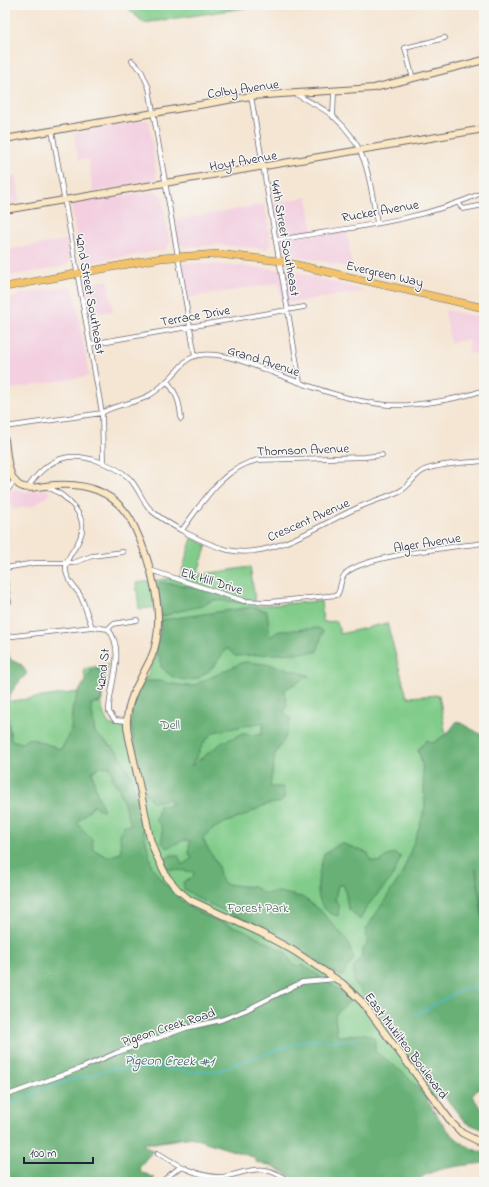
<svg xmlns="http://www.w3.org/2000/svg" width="489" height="1187" font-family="'Indie Flower',sans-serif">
  <rect width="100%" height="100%" fill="#f6f6f2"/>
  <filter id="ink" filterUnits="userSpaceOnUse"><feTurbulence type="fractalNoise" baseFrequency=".025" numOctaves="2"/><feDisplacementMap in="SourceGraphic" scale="8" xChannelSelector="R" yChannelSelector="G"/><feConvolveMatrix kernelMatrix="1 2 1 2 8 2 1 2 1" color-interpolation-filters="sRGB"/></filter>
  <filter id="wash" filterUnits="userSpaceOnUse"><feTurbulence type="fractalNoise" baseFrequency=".012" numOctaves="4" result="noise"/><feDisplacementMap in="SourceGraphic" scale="16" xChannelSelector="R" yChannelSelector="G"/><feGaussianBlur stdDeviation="0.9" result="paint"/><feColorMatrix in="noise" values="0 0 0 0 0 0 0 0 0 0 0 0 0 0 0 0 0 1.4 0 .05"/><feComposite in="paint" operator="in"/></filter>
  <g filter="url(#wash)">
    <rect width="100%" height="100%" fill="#f5e6d4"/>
    <!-- built -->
    <path fill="#f3cfe0" d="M145,120L149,121L157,180L93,192L88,159L78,160L74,133Z
      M16,176L20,203L5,205V178Z
      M157,191L162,196L170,243L165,250L85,264L80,259L71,206L73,203Z
      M307,197L313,236L347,231L352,268L284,253L273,203Z
      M265,204L271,244L267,249L220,245L184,247L179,243L175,220Z
      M66,240L71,260L66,266L5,277V250Z
      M183,263L245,266L297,272L366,291L282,304L278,283L188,298Z
      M108,280L113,311L89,315L84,287L88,284Z
      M68,286L74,290L89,376L5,390V299L17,297V295Z
      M445,310L484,318V352L469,354L468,340L450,342Z
      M14,489L25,492L46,489L52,493L33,506L13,509L11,506L9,493Z"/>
    <!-- green -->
    <path fill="#81cc8a" stroke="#527762" d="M124,5H265L144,23Z
      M192,538L207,545L197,575L250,567L256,606L321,601L323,622L337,621L340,634L387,623L407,697L439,695L447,741L463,773L484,914V1089L333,1116L300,1182L270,1164L257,1162L256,1157L192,1137L149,1144L131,1135L63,1157L5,702L86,691L84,669L108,664C105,684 95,707 110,725L124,726L135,722L140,689L160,649V607L139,609L136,583L180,577Z"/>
    <!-- forest -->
    <path fill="#68b076" stroke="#456958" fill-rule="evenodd" d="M159,582L199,588L245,603L214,600L202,606L179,611L161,617L158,592Z
      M252,607L267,611L270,637L279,631L318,628L323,631L317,652L235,656L227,648C216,664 201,687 177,678C171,677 166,671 161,667L160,657L155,654L162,620Z
      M5,648L11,660L22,665L27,674C0,700 7,706 11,740L22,743L29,738L53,746L59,749L62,748L71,730L72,709L78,693L92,670L103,669L107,677L102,687L101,702L91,704L95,733L118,752L131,776L152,867L164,883L181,901L196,911L215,920L244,930L285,952L294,966L303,965L352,999L335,1015L337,1036L365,1034L375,1038V1051C388,1062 406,1073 417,1087C440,1115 446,1142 484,1153V1163C469,1165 424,1168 418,1182H300L273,1166L256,1162V1158L190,1137L142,1144L153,1151L139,1167L141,1172L155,1178L150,1182H5ZM109,766L112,773V779L119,789L131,825H124L120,835L121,853L107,857L93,849L92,839L77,823L94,805L102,812L104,810L97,794L92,772L98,768Z
      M243,662C267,663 287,667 309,676L284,690L287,703L284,713L291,719L284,740L275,754L270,787H283L285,797L280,803C264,803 260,808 246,815C230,822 213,824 203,839C207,849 214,856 218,866C220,872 219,878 225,884L254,887L263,893L279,892L302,897L319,909L347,940L354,958L342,976L334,973L270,932L201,900L184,889L183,882L193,877L194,872L167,869L163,861L171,855H178L182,865L192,858L188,852L190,841L184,840L167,848L161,842C163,833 164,827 156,821L159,805L166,806L173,803L168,799L153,802L146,795L130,722L133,696L141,683L146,681H160L178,685L193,686ZM264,722L261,735L242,734L223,742L191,766L205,741L214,732Z
      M457,721L484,736V922L476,869L484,929V1082L472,1096L484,1112V1130L465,1122L407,1050H405L381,1014L354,983V967L362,955V950L367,944L366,929L402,874L419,828L425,807L422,763L418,750L427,740L433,743L448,733Z
      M341,843L368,853L371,861L381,862L384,858L393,853L401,857L392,878L368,905L360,920L348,908L344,885H338L335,899L339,906L338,916C309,909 318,875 324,854Z"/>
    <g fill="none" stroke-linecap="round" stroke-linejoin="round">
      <!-- stream -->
      <path stroke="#4dbbc5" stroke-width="1.5" d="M415,1015L465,988L484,989
        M5,1106L45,1088L112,1069L159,1068L195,1072L218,1071L247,1060L306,1040L359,1041"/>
    </g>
  </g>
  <g filter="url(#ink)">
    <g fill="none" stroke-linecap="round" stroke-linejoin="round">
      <defs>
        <path id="street" d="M132,61L141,70L149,88L195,356
          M413,79L405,48L445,38
          M294,93C307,101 323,107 334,117C368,146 370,182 377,223
          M251,96L300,382
          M333,117L334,92
          M52,130L102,413L103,462
          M459,204L463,209L484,205
          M276,240C346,228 419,222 484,192
          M90,344L304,307
          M167,381C177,394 180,403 181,419
          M5,427L102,413C112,405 134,404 148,396C163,388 175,372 187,360C198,353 210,354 223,356C237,358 252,365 266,370C303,384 348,402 388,405C413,407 460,399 484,390
          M47,487C65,494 90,516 80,538C76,549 64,559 66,571C67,581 75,587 80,595C85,605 88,617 92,627
          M28,488C35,475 50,461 64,458C83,453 115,465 129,478C139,488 142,503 153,512C172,527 205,544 228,550C269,560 319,525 355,509C369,502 385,498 400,491C411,486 415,472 427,469C445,463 466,463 484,461
          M5,494L14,481
          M182,530C202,503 223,467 258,460L365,457L382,455
          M5,568L35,563H73L92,556L123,552
          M150,570L244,601L269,602L337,595C342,588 339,579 346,573C366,555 455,547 484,543
          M5,579L9,602L5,603
          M108,629C127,651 108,687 109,712L115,720L127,721
          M108,629L113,624L137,620
          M5,637L92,627L108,629
          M5,1096L81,1068L116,1053L186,1028L221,1020L246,1010L302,982L337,979
          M158,1153C177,1165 197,1177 221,1177C225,1177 231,1175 236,1174C260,1167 269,1167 290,1182
          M161,1182L180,1167"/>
        <path id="secondary" d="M5,139L251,96L374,88L484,60
          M5,210L484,129
          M5,440C7,452 7,477 19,485C26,490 37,487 45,486C83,481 116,489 134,526C151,562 168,620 151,658C141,679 128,697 127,720C126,731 131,745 133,756C139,783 145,811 150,839L155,853L167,877L178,890L190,900L261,933L294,951L342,983L362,1002L452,1123L462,1133L484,1144"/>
        <path id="primary" d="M5,287L161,258L218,254L280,261L484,308"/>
      </defs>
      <!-- street casing -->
      <use href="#street" stroke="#6c6771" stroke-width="5.5"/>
      <!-- secondary casing -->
      <use href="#secondary" stroke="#6c6771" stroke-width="8"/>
      <!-- primary casing -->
      <use href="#primary" stroke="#6c6771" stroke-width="8"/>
      <!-- street -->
      <use href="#street" stroke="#fff" stroke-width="4"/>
      <!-- secondary -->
      <use href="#secondary" stroke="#fae7c3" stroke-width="6"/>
      <!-- primary -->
      <use href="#primary" stroke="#f2c36a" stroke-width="7"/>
    </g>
  </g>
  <g text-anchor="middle" stroke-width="3" stroke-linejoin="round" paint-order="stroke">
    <!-- street labels -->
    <g font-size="13" fill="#22223b" stroke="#f6f6f2">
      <text transform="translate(243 88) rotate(-8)" y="5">Colby Avenue</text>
      <text transform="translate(243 160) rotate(-10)" y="5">Hoyt Avenue</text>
      <text transform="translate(380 210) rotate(-10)" y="5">Rucker Avenue</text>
      <text transform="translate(286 238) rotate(80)" y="5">44th Street Southeast</text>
      <text transform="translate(385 273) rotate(13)" y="5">Evergreen Way</text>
      <text transform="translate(91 294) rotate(80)" y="5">42nd Street Southeast</text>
      <text transform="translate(195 315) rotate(-10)" y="5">Terrace Drive</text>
      <text transform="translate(264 360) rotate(18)" y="5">Grand Avenue</text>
      <text transform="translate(303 449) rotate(-2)" y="5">Thomson Avenue</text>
      <text transform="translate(308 519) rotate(-24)" y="5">Crescent Avenue</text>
      <text transform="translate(427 542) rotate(-9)" y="5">Alger Avenue</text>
      <text transform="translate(212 580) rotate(17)" y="5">Elk Hill Drive</text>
      <text transform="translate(102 669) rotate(-84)" y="5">42nd St</text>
      <text transform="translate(168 1026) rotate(-18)" y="5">Pigeon Creek Road</text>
      <text transform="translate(407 1045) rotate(53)" y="5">East Mukilteo Boulevard</text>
    </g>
    <!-- park labels -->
    <g font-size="13" fill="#435e57" stroke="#f6f6f2">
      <text x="170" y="729">Dell</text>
      <text x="258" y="912">Forest Park</text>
    </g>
    <!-- water labels -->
    <g font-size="14" font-style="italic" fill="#31586b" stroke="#f6f6f2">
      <text transform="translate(169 1060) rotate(1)" y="5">Pigeon Creek #1</text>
    </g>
  </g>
  <!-- margin -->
  <rect width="489" height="1187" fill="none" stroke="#f6f6f2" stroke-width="20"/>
  <!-- scale -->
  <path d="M24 1157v6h69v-6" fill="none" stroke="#22223b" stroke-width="2"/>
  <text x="30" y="1157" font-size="12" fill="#22223b" stroke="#f6f6f2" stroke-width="3" paint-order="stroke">100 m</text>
</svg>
